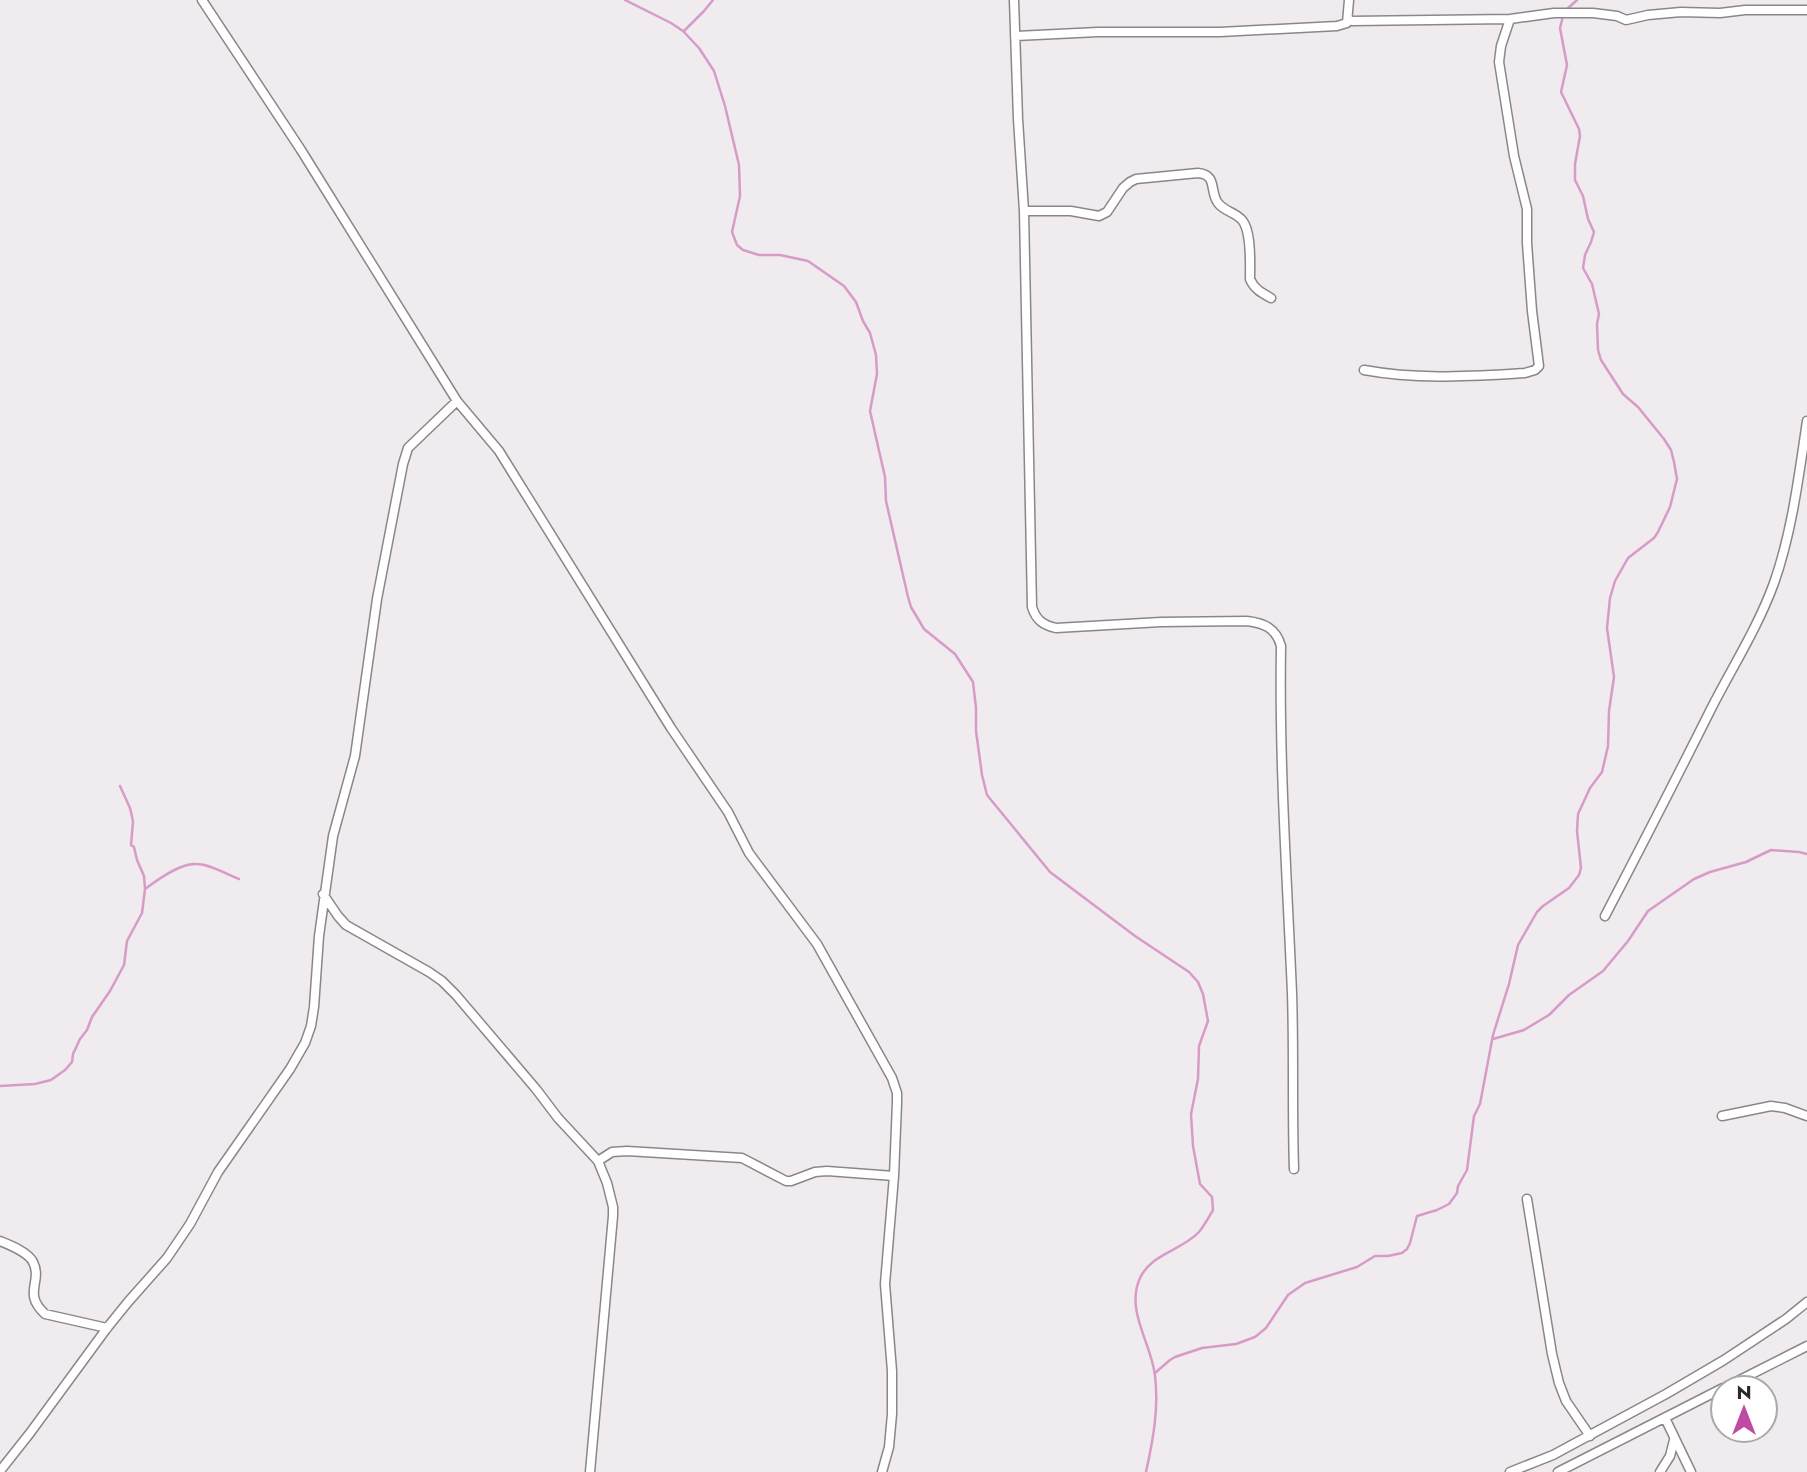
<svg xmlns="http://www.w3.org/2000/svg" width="1807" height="1472" font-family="Jost,sans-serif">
  <rect width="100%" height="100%" fill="#efebee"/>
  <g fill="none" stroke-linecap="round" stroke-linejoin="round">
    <!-- stream -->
    <path stroke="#d89bc7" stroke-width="2.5" d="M625,0L671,23L683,31L699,48L714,71L725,106L739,165L740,196L732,232L737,245L743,250L759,255H780L808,261L844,286L856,302L863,321L870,333L876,355L877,374L870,411L885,477L886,501L908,597L911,607L924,629L955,654L973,682L976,708V731L982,775L987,795L1050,872L1135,936L1189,972L1198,982L1203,994L1208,1021L1199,1046L1198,1079L1191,1114L1193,1146L1200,1184L1212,1197L1213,1210C1209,1217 1204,1226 1199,1232C1181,1251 1152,1253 1140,1278C1125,1311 1152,1344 1155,1376C1159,1409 1153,1440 1146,1472
      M1567,9L1577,0
      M684,31L704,11L713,0
      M145,889C157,880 180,863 196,864C210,864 226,874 239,879
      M1493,1039L1524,1030L1549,1015L1569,995L1603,971L1628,941L1648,911L1694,879L1710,872L1746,862L1771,850L1799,852L1807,854
      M0,1086L35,1084L51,1080L65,1070L72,1062L73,1054L80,1039L87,1030L92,1017L110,991L124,965L127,941L142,913L145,889L144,876L137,860L134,847L131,845L133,821L130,808L120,786
      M1155,1373L1170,1360L1175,1357L1202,1348L1236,1344L1255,1337L1266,1328L1288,1295L1305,1283L1357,1267L1375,1256H1388L1402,1253L1407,1249L1410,1243L1417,1216L1437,1210L1449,1204L1457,1193L1458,1186L1467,1170L1474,1116L1480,1104L1493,1035L1509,984L1518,945L1537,912L1543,906L1569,888L1579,875L1581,868L1577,831L1578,814L1590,788L1602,772L1608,746L1609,711L1614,677L1607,628L1610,598L1615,581L1628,558L1654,538L1658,532L1670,507L1677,479L1674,462L1671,450L1664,439L1638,407L1623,394L1601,360L1598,350L1597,324L1599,314L1592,284L1583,268L1585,255L1591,242L1594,232L1588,219L1583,196L1575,180V164L1580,136L1579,129L1561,92L1567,65L1560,28L1563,16"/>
    <defs>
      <path id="minor" d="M202,0L301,150L457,401L499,451L671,728L728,812L749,853L817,944L892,1078L897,1093V1103L894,1176L885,1284L892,1371V1414L889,1447L882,1472
        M1014,0L1018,119L1024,211L1032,607C1036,620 1043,625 1056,628L1161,622L1247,621C1264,623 1276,628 1281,646C1279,761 1287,877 1292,993C1294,1052 1292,1110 1294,1169
        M1348,19L1352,21L1510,19L1554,13H1593L1617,16L1626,20L1648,15L1681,12L1720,13L1745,10H1807
        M1015,36L1098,32H1220L1337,26L1347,23L1349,0
        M1024,211H1071L1099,216L1107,212L1123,188L1130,182L1136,179L1198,173C1218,175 1209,191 1218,203C1224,211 1234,212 1241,219C1252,229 1250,265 1250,279C1254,289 1262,293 1271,298
        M1364,370C1418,380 1471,376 1525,373L1535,370L1539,366L1532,311L1527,243V209L1514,156L1499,62L1501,46L1510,19
        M323,894L338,916L346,925L429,972L442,981L456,995L536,1089L558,1118L598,1161L607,1183L613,1207V1216L590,1472
        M1605,916C1641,847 1677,777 1712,707C1733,666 1758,627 1774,583C1792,532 1799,475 1807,421
        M1722,1116L1771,1106L1785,1108L1807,1116
        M598,1161L612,1152L627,1151L742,1158L786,1181H791L815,1172L827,1171L894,1176
        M1527,1199L1552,1354L1559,1383L1566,1401L1590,1436
        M0,1241C10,1245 28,1252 33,1262C43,1282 22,1293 45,1314L107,1328
        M1724,1388L1807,1346
        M1665,1418L1691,1472
        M0,1471L30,1433L107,1328L128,1302L167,1258L190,1224L218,1172L290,1069L305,1043L311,1026L314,1007L319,936L333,836L355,756L377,599L403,464L408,448L457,401
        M1510,1472L1553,1455L1666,1394L1724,1360L1786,1319L1807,1302
        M1558,1472L1723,1388
        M1660,1472L1670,1456L1674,1440"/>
    </defs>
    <!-- minor casing -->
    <use href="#minor" stroke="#8b8789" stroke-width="11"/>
    <!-- minor -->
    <use href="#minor" stroke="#fff" stroke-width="8"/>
  </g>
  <!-- north arrow -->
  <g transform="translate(1744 1409)"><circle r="33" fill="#ffffff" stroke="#aaa9a9" stroke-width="2"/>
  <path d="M0-5L12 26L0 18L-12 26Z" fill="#be4ba4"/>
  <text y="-10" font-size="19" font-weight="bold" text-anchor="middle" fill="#2a2829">N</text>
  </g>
</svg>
